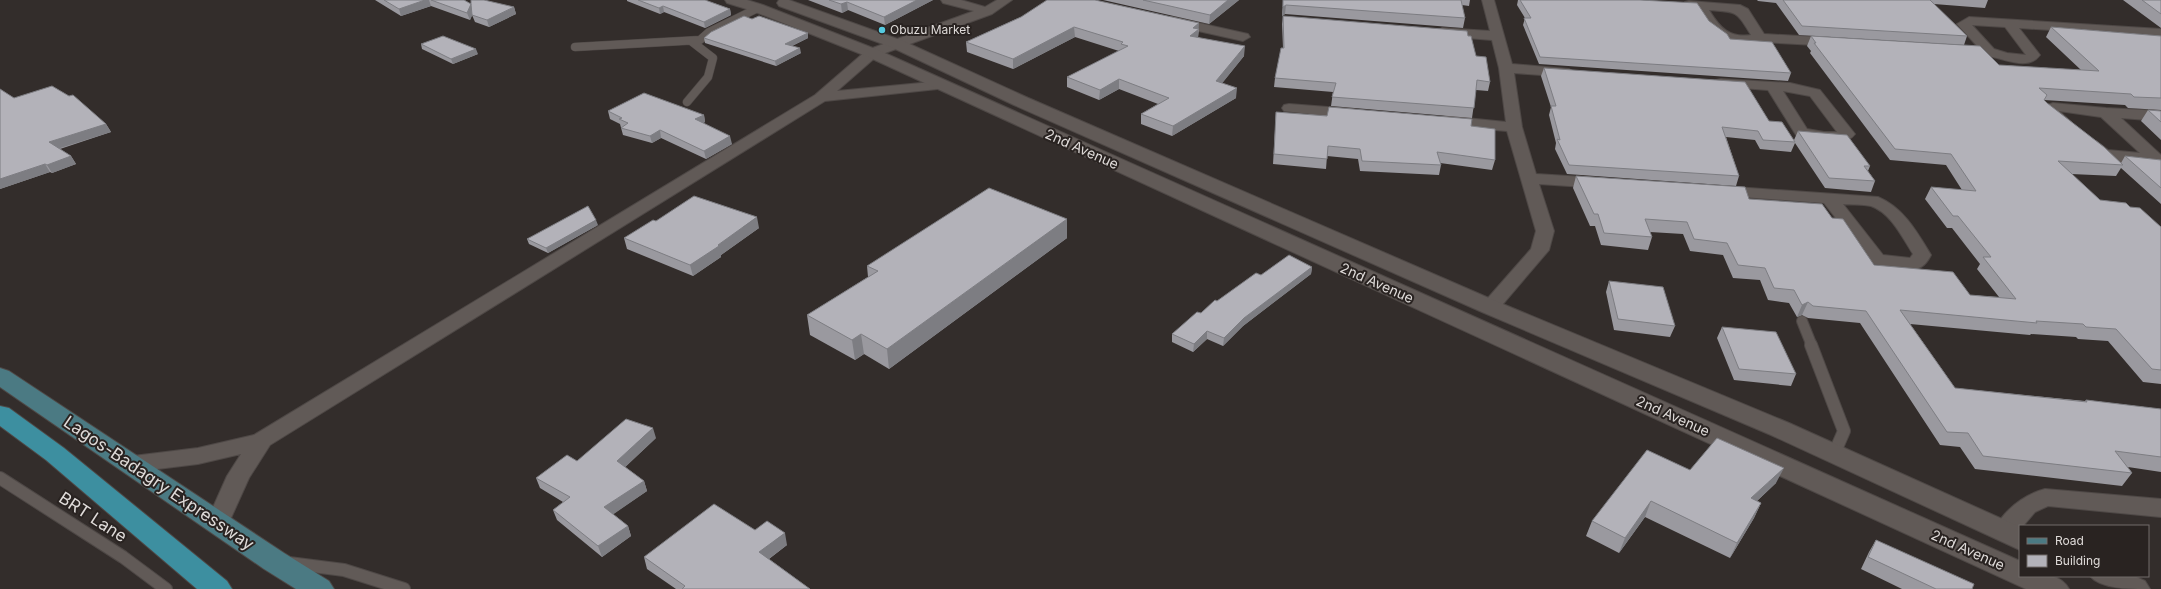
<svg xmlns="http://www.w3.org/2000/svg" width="2161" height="589" font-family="Inter,sans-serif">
  <rect width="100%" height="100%" fill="#332d2b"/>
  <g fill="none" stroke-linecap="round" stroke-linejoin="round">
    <defs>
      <path id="service-far2" d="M575,47L700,40L709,32L758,8
        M687,102L708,77L713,58L691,41"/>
      <path id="service-far1" d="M1802,321L1812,346"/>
      <path id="service" d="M1811,345L1844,431L1834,454
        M0,478L123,557L166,589
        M289,563L344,570L404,589"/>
      <path id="minor" d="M941,0H961L985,7L997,0H1012L992,14L877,56L837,91L942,81L947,82L949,85L947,88L825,101L270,445L249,478L226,529L218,532L210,529L206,523L227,476L241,454L198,464L133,472L125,470L122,464L125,458L133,456L198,448L254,435L815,95L867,50L974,11L943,3Z
        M1482,0H1494L1512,64L1569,69L1576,73L1569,77L1514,73L1522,127L1536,174L1600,178L1606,179L1608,183L1606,187L1600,188L1539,184L1554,231L1549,250L1497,311L1490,313L1483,311L1480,307L1531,249L1536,231L1507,131L1446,126L1441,124L1438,121L1441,118L1446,116L1506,122L1499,68L1492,40L1442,36L1435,32L1442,28L1490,31Z
        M1689,1L1740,5L1748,9L1764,34L1834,38L1841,42L1834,46L1760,42L1745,44L1720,39L1709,32L1696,9L1685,8L1683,5L1685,2ZM1709,10C1738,12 1736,11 1751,35C1729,38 1720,28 1709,10Z
        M1172,17L1248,34L1250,37L1243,41L1167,24L1165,21Z
        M1969,17L2161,29V37L2019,28L2040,55C2028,72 2004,58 1987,56C1977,55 1966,56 1956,54L1954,51L1956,48L1978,47L1957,24ZM1972,25L2005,27L2026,55L2007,53L1994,49Z
        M1721,79L1790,83L1820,90L1855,134C1845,149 1809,140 1796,135L1768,90L1716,86L1714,83L1716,80ZM1783,91L1810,96L1837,132H1824L1807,129Z
        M2053,103L2106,108L2161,111V121L2121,118L2161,155V161C2148,166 2112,163 2099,158C2093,156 2086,149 2082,144L2084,141H2096L2108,150L2140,153L2101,117L2059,111L2071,122L2068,125H2058L2040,110L2042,107Z
        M1289,104L1353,109L1358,111L1361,114L1358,117L1353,119L1284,111L1282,108L1284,105Z
        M1721,186L1878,197C1904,208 1917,232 1931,255C1929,259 1925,265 1921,267C1910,273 1883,266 1871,263L1824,203L1715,195L1713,191L1715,187ZM1843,204C1851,205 1862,204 1871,206C1891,213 1902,237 1913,254L1910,258L1883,255Z
        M2045,489L2161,499V517L2048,506L2035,512L2023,526H2020V530C2012,539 2007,542 1995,538L1992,532C2004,511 2022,495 2045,489Z"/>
      <path id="tertiary" d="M725,0H747L763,5L878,50L2020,561V576C2038,576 2059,571 2069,589H2026L866,56L753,11L727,3Z
        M779,0H789L903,41L1026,97L1498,302L1789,423L2020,527V550L1771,435L1482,312L1014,105L891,47L779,6L777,3Z
        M2090,576H2134L2145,581L2150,589C2130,589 2101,589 2090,576Z"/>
      <path id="primary" d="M0,368L9,371L284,553L329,581L334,589H296L264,569L0,387Z"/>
      <path id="motorway" d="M0,406L9,408L64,448L227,581L232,589H197L46,460L0,426Z"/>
    </defs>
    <!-- service-far2 casing -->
    <use href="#service-far2" stroke="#4e4846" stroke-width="9"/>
    <!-- service-far1 casing -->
    <use href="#service-far1" stroke="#4e4846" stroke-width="12"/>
    <!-- service casing -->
    <use href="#service" stroke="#4e4846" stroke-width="14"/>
    <!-- minor casing -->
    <use href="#minor" stroke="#4e4846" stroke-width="2"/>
    <!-- tertiary casing -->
    <use href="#tertiary" stroke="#4e4846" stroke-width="2"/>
    <!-- primary casing -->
    <use href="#primary" stroke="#4e4846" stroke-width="2"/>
    <!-- motorway casing -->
    <use href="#motorway" stroke="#4e4846" stroke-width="2"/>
    <!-- service-far2 -->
    <use href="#service-far2" stroke="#615a57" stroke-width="8"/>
    <!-- service-far1 -->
    <use href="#service-far1" stroke="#615a57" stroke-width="10"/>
    <!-- service -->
    <use href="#service" stroke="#615a57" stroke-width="12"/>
    <!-- minor -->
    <use href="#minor" fill="#615a57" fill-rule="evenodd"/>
    <!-- tertiary -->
    <use href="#tertiary" fill="#615a57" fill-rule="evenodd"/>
    <!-- primary -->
    <use href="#primary" fill="#4b7a83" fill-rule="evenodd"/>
    <!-- motorway -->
    <use href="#motorway" fill="#3d8fa0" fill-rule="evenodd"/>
  </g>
  <!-- wall -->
  <path fill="#9a999f" d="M375,0H464L471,4L514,7L516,14L489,27L475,22L472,15L470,20L431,6L401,16Z
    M627,0H705L730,9L731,15L705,28L664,12L660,14L627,1Z
    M808,0H933L885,25L848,10L842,13Z
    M1103,0H1239L1209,24Z
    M1283,0H1470L1469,6L1462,5L1465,18L1463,28L1285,14L1282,16Z
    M1518,0H1640L1709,21L1730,39L1791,73L1788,81L1539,64L1523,25L1525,18L1517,5Z
    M1757,0H1988L1985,8L1934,4L1967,36L1964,45L1799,35L1776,3L1758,1Z
    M2123,0H2161V28Z
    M1283,16L1468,36L1476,56L1490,82L1488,91L1476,90L1472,118L1331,106L1333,92L1274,87L1275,78L1283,48L1282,24Z
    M1021,17L1199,29L1198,37L1244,56L1222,83L1236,98L1172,136L1141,124V114L1158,104L1119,89L1099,100L1067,87V77L1119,51L1075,37L1013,69L967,52L966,42Z
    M2051,27L2161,36V110L2128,108L2125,105L2044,100L2047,103L2121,163L2125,156L2161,160V204L2121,168L2116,176L2071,174L2100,200L2130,207L2161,227V384L2143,382L2108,341L2078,339L2076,337L2031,334L2030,335L1910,324L1955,388L2085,401L2086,400L2161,409V472L2128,467L2132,473L2122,486L1975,469L1960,447L1940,445L1860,323L1808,318L1802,315L1797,317L1789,303L1768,300L1760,280L1733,278L1723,255L1690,251L1683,234L1650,232L1652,237L1648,250L1601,245L1595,226H1590L1573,188L1576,176L1749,199L1832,218L1874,265L1970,295L1999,297L1977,269L1980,264L1952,228H1947L1925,199L1931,187L1962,190L1946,165L1890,160L1810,53L1811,51L1807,46L1811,36L1999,65L2081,70L2046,37Z
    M808,33V38L792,46L801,53L776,66L705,43L704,38Z
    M421,44L478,54L453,64L422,49Z
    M1544,68L1769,121L1794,140L1798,131L1870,166L1868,171L1875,181L1871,192L1825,188L1795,143L1791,152L1760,149L1755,140L1726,137L1739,176L1736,186L1567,174L1555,149L1556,143L1549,115L1551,107L1541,76Z
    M14,98L106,124L111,132L60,149L71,156L76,164L52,173L50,172L0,189Z
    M2148,110L2161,111V140L2141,121Z
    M608,111L704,115L705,122L703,123L732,144L706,159L661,138L652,143L623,135L620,124L610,119Z
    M1276,112L1471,126L1495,160L1492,170L1440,163L1441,165L1439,175L1360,171L1358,159L1327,156L1326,169L1273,164Z
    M1067,219V238L889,369L864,354L855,360L810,335L807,315L868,277L867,266Z
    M656,221L759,228L721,255V257L693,276L627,249L624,238Z
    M598,225L548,253L529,244L527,239Z
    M1312,267L1311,274L1243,326L1223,346L1207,339L1193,352L1172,342V334L1217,301L1261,275Z
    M1609,281L1675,326L1670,337L1614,330L1606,292Z
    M1722,327L1796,374L1791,386L1734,380L1717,338Z
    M656,438L625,467L644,481L647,491L613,514L628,526L631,536L602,557L557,520L553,510L563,502L540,488L536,478L577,461Z
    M1690,470L1776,483L1757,501L1761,503L1754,518L1730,558L1645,517L1619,553L1586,536L1592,521Z
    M755,530L787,545L769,559L810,589H676L647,569L644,557Z
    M1876,540L1972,589H1902L1861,569L1869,552Z"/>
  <!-- shaded-wall -->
  <path fill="#7d7d82" d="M425,0H429L431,6L401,16L399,9Z
    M917,0H933L885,25L884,17Z
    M1228,0H1239L1209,24L1210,15Z
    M847,2L848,10L842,13L841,4Z
    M471,4L474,12L470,20L467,13Z
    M1286,5L1285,14L1282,16L1283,7Z
    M663,6L664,12L660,14L659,8Z
    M514,7L516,14L489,27L487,20Z
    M730,9L731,15L705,28L704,22Z
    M1199,23L1198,39L1190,36L1193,28Z
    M1074,27L1075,37L1013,69V59Z
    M808,33V38L786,49L785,44Z
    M1245,46L1244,56L1216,91V81Z
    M800,48L801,53L776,66L775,61Z
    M476,49L478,54L453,64L451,59Z
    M1119,79V89L1099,100L1100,90Z
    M1237,88L1236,98L1172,136L1173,126Z
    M704,115L705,122L696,127L695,119Z
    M106,124L111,132L54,150L49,142Z
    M660,130L661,138L652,143L650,136Z
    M730,136L732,144L706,159L704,151Z
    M71,156L76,164L52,173L47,165Z
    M45,164L50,172L0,189V179Z
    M757,217L759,228L721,255V257L693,276L690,265Z
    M1067,219V238L889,369L887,349Z
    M596,220L598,225L548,253L546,248Z
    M1312,267L1311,274L1243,326L1223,346L1224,338L1244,318Z
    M1808,302L1802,315L1797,317L1802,305Z
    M1207,331V339L1193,352L1194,344Z
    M861,334L864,354L855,360L852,340Z
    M653,428L656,438L620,472L617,461Z
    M1784,468L1776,483L1744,513L1751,498Z
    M644,481L647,491L608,518L604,507Z
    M1651,501L1645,517L1619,553L1625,538Z
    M1761,503L1754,518L1730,558L1737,543Z
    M628,526L631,536L602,557L598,546Z
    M785,533L787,545L762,564L759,552Z"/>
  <!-- building -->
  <path fill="#b3b2b9" stroke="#7d7d82" d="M384,0H425L399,9Z
    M431,0H464L471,4V0H484L514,7L487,20L472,15L471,4L467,13Z
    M638,0H705L730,9L704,22L663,6L659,8Z
    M829,0H917L884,17L847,2L841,4Z
    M1047,0H1095L1199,23L1193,28L1199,29L1190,36L1245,46L1216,81L1237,88L1173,126L1141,114L1169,98L1119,79L1100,90L1067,77L1128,46L1121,44L1123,42L1074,27L1013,59L966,42L1021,17Z
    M1143,0H1228L1210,15Z
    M1283,0H1461L1465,18L1286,5L1283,7Z
    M1520,0H1640L1697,3L1709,21L1727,34L1730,39L1772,42L1791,73L1540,57L1524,18H1531Z
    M1783,0H1930L1967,36L1802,26Z
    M2142,0H2161V14Z
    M744,16L752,19L759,16L808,33L785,44L800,48L775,61L704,38L711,32Z
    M1283,16L1467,31L1468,36H1471L1476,56L1486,57L1490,82L1477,80L1474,108L1332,97L1336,83L1275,78L1281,48H1284Z
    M2051,27L2161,36V98L2134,97L2131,94L2039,88L2047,95L2044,100L2047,103L2104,147L2123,165L2058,161L2100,200L2126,203L2130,207L2140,208L2161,227V370L2152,369L2116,329L2086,327L2083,324L2036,321L2037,323L1900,310L1955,388L2087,402L2086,400L2161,409V457L2115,451L2132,473L1983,456L1968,433L1947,432L1866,311L1813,306L1808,302L1802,305L1794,290L1774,288L1765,268L1738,265L1727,243L1694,239L1687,222L1645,219L1652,237L1604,233L1598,214H1594L1576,176L1745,187L1749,199L1822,204L1832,218L1843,219L1874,265L1953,272L1970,295L2016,299L1983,257H1991L1958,216H1953L1931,187L1976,191L1951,154L1895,149L1814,43H1816L1811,36L1980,46L1999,65L2099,71Z
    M443,36L476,49L451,59L421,44Z
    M1544,68L1745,82L1769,121L1782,122L1795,142L1763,140L1758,131L1722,127L1739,176L1569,165L1557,139L1560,140L1551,106H1556Z
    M52,86L69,96L73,95L106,124L49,142L71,156L47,165L45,164L0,179V89L14,98Z
    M644,93L704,115L695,119L730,136L704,151L660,130L650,136L621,128L628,123L619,119L622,118L608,111Z
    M1329,107L1472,119L1471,126L1495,129V160L1437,152L1441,165L1362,161L1360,149L1328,146L1327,159L1274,154L1276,112L1327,116Z
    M2148,110L2161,111V122Z
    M1798,131L1847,135L1870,166H1864L1875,181L1829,178Z
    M2125,156L2161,160V188Z
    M989,188L1067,219L887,349L861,334L852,340L807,315L878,271L867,266Z
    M694,196L757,217L718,245L719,246L690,265L624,238L653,220L656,221Z
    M588,206L596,220L546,248L527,239Z
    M1289,255L1312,267L1244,318L1224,338L1207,331L1194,344L1172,334L1197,312L1201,313L1215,300L1217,301L1256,273L1261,275Z
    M1609,281L1663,287L1675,326L1618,319Z
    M1722,327L1776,332L1796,374L1739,369Z
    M626,419L653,428L617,461L644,481L604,507L628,526L598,546L553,510L570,497L536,478L567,455L577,461Z
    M1717,438L1784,468L1751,498L1761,503L1737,543L1651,501L1625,538L1592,521L1647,450L1690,470Z
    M714,504L755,530L767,521L785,533L759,552L810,589H682L685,586L644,557Z
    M1876,540L1974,584L1972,589H1936L1868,557Z"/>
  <!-- markers -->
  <circle fill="#55cae0" stroke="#292321" stroke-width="1.5" cx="882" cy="30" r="4"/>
  <g text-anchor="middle" stroke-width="4" stroke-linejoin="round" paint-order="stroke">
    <!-- far-poi labels -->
    <g font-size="12" fill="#dfdbd9" stroke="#292321" text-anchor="start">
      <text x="890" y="34">Obuzu Market</text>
    </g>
    <!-- street labels -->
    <g font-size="14" fill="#dfdbd9" stroke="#292321">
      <text transform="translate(1082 149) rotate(24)" y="5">2nd Avenue</text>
      <text transform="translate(1377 283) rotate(24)" y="5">2nd Avenue</text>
      <text transform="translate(1673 416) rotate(24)" y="5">2nd Avenue</text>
      <text transform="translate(1968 550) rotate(24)" y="5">2nd Avenue</text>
    </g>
    <!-- near-street labels -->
    <g font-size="17" fill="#dfdbd9" stroke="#292321">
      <text transform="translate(159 483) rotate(34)" y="6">Lagos-Badagry Expressway</text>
      <text transform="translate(93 517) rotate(33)" y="6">BRT Lane</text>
    </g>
  </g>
  <!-- legend -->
  <rect x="2019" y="525" width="130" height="52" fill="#292321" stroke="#726d6b"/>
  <rect x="2027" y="538" width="20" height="6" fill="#4b7a83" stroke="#726d6b"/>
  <text x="2055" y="545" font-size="12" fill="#dfdbd9">Road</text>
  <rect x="2027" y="555" width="20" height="12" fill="#b3b2b9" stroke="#726d6b"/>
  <text x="2055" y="565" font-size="12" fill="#dfdbd9">Building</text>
</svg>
